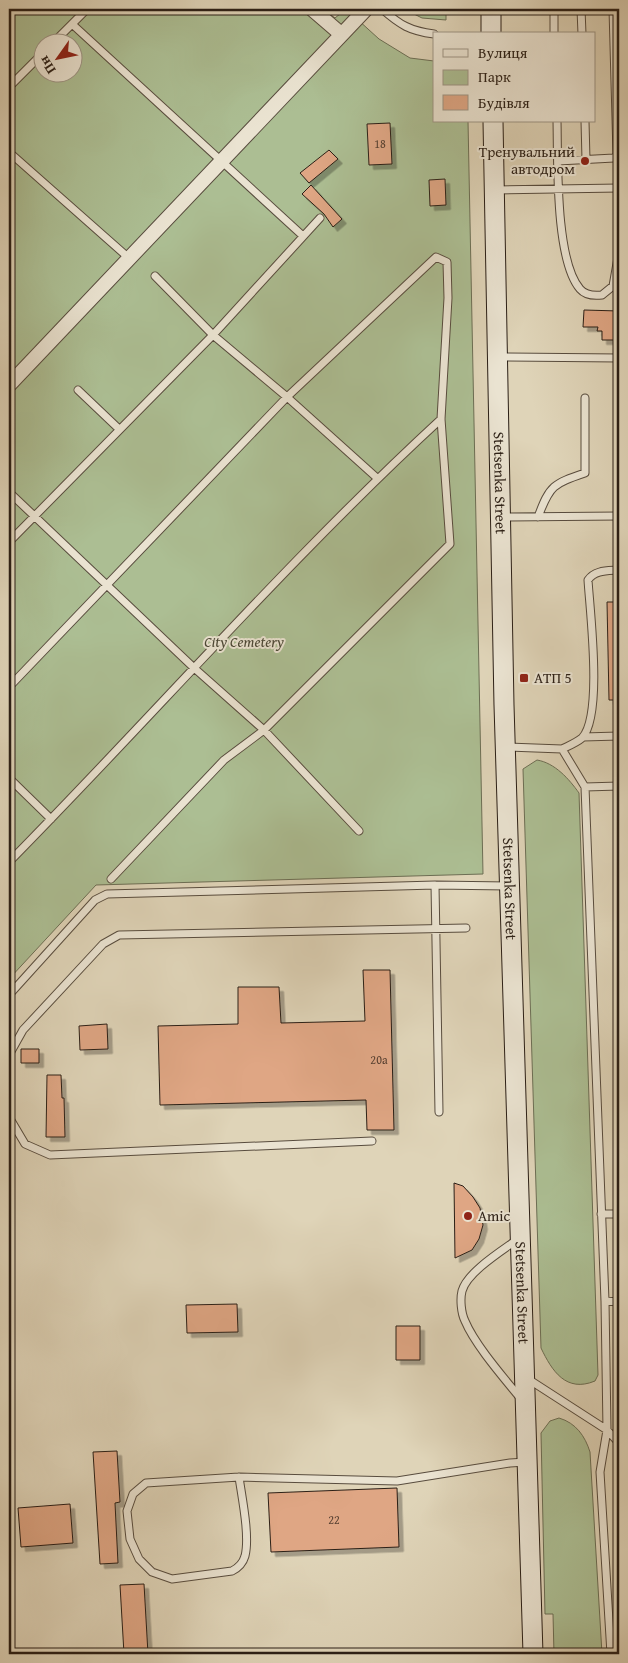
<svg xmlns="http://www.w3.org/2000/svg" width="628" height="1663" font-family="'Gentium Book Plus',serif">
  <defs>
    <filter id="shadow"><feDropShadow dx="4.5" dy="4.5" stdDeviation="0" flood-color="#0004"/></filter>
  </defs>
  <rect width="100%" height="100%" fill="#dfd4b8"/>
  <filter id="stains"><feTurbulence type="fractalNoise" baseFrequency=".004" numOctaves="4"/><feColorMatrix values="0 0 0 0 .2 0 0 0 0 .09 0 0 0 0 .02 0 0 0 .5 -.17"/></filter>
  <radialGradient id="worn" r=".72"><stop offset=".6" stop-color="#630" stop-opacity="0"/><stop offset="1" stop-color="#630" stop-opacity=".3"/></radialGradient>
  <!-- green -->
  <path fill="#acbe93" stroke="#6c6e54" fill-rule="evenodd" d="M9,9H323L335,18L346,9L379,39L410,58L434,61V121H468L483,874L96,885L9,979ZM42,42H72V72H42Z
    M404,9H446V20L422,18Z
    M537,760C555,763 569,779 579,793L598,1375L595,1381C566,1393 552,1371 541,1348L523,769Z
    M559,1418C576,1423 585,1436 590,1452L602,1654H554L553,1614H545L541,1433L550,1421Z"/>
  <!-- building -->
  <path fill="#dfa684" stroke="#2b1f16" filter="url(#shadow)" d="M390,123L392,164L369,165L367,124Z
    M329,150L338,159L309,183L300,173Z
    M445,179L446,205L430,206L429,180Z
    M311,185L342,219L333,227L324,214L302,194Z
    M584,310L619,311V340H602V331H597L598,327H583Z
    M607,602H619V700H609Z
    M363,970H390L394,1130H367L366,1100L160,1105L158,1026L238,1024V987H279L281,1023L365,1021Z
    M107,1024L108,1049L80,1050L79,1026Z
    M21,1049H39V1063H21Z
    M47,1075H61L62,1098H64L65,1137H46Z
    M454,1183L463,1186L473,1197L480,1208L483,1225L479,1239L472,1250L455,1258Z
    M237,1304L238,1332L187,1333L186,1305Z
    M396,1326H420V1360H396Z
    M117,1451L120,1502L115,1503L118,1563L100,1564L93,1452Z
    M397,1488L399,1547L271,1552L268,1493Z
    M70,1504L73,1543L21,1547L18,1508Z
    M144,1584L148,1654H124L120,1585Z"/>
  <g fill="none" stroke-linecap="round" stroke-linejoin="round">
    <defs>
      <path id="service" d="M382,9C400,25 410,31 434,34
        M554,9V34
        M581,9L582,34
        M72,24L303,236
        M54,42L87,9
        M9,87L42,54
        M557,121C558,160 555,260 580,289C586,296 594,296 602,295L613,286L619,252
        M585,121L586,160
        M9,152L130,259
        M558,161L614,158L617,155L613,9
        M496,190L619,188
        M155,276L213,335L287,397L377,478
        M500,357L619,358
        M78,390L119,429
        M9,492L193,667L264,730L359,831
        M501,517L619,516
        M538,517C550,485 553,484 585,473V398
        M9,542L213,335L320,218
        M9,687L287,397L436,257L447,262L448,298L441,419L450,544L264,730L224,760L111,879
        M583,737L619,736
        M507,747L562,749L585,787L605,1301L607,1430L600,1472L611,1654
        M562,749C568,746 576,743 582,738C603,716 590,612 588,580C595,570 607,571 619,570
        M9,778L51,819
        M585,787L619,786
        M9,862C154,715 289,559 441,419
        M435,885L439,1112
        M9,995L95,900L107,894L435,885L508,886
        M9,1055L23,1030L103,944L119,935L466,928
        M9,1117L25,1144L50,1155L372,1141
        M601,1214H619
        M518,1239C503,1250 467,1272 462,1291C460,1299 461,1313 465,1321C475,1345 504,1378 521,1399
        M605,1301L619,1302
        M528,1379L607,1430L619,1443
        M239,1477C242,1498 250,1536 245,1556C243,1563 238,1568 232,1571L172,1579L152,1572L139,1559L130,1539L127,1511L133,1494L146,1483L239,1477L397,1481L510,1463L526,1462"/>
      <path id="minor" d="M312,9L341,34
        M9,385L366,9"/>
      <g id="secondary">
        <path d="M491,9V34"/>
        <path id="s1" d="M493,121L504,705L533,1654"/>
      </g>
    </defs>
    <!-- service casing -->
    <use href="#service" stroke="#584c3e" stroke-width="9"/>
    <!-- minor casing -->
    <use href="#minor" stroke="#584c3e" stroke-width="16"/>
    <!-- secondary casing -->
    <use href="#secondary" stroke="#2b1f16" stroke-width="21"/>
    <!-- service -->
    <use href="#service" stroke="#eae3d1" stroke-width="7"/>
    <!-- minor -->
    <use href="#minor" stroke="#eae3d1" stroke-width="14"/>
    <!-- secondary -->
    <use href="#secondary" stroke="#eae3d1" stroke-width="19"/>
  </g>
  <!-- markers -->
  <g fill="#8f2418" stroke="#eae3d1" stroke-width="2">
    <circle cx="585" cy="161" r="5"/>
    <rect x="519" y="673" width="10" height="10" rx="2.5"/>
    <circle cx="468" cy="1216" r="5"/>
  </g>
  <g text-anchor="middle" stroke-width="4" stroke-linejoin="round" paint-order="stroke">
    <!-- number labels -->
    <g font-size="12" fill="#584132">
      <text x="380" y="148">18</text>
      <text x="379" y="1064">20а</text>
      <text x="334" y="1524">22</text>
    </g>
    <!-- poi labels -->
    <g font-size="15" fill="#2b1f16" stroke="#eae3d1" text-anchor="start">
      <text x="575" y="157" text-anchor="end">Тренувальний<tspan x="575" dy="17">автодром</tspan></text>
      <text x="534" y="683">АТП 5</text>
      <text x="478" y="1221">Amic</text>
    </g>
    <!-- street labels -->
    <g font-size="15" fill="#2b1f16" stroke="#eae3d1">
      <text dy="5" stroke="none"><textPath href="#s1" startOffset="362">Stetsenka Street</textPath></text>
      <text dy="5" stroke="none"><textPath href="#s1" startOffset="768">Stetsenka Street</textPath></text>
      <text dy="5" stroke="none"><textPath href="#s1" startOffset="1172">Stetsenka Street</textPath></text>
    </g>
    <!-- park labels -->
    <g font-size="15" font-style="italic" fill="#4b4735" stroke="#eae3d1">
      <text x="244" y="647">City Cemetery</text>
    </g>
  </g>
  <!-- margin -->
  <rect width="628" height="1663" fill="none" stroke="#dfd4b8" stroke-width="30"/>
  <rect x="10" y="10" width="608" height="1643" fill="none" stroke="#2b1f16" stroke-width="2.5"/>
  <rect x="15" y="15" width="598" height="1633" fill="none" stroke="#2b1f16"/>
  <!-- legend -->
  <rect x="433" y="32" width="162" height="90" fill="#eae3d1" stroke="#9e9586"/>
  <rect x="443" y="49" width="25" height="8" fill="#eae3d1" stroke="#9e9586"/>
  <text x="478" y="58" font-size="15" fill="#2b1f16">Вулиця</text>
  <rect x="443" y="70" width="25" height="15" fill="#acbe93" stroke="#9e9586"/>
  <text x="478" y="82" font-size="15" fill="#2b1f16">Парк</text>
  <rect x="443" y="95" width="25" height="15" fill="#dfa684" stroke="#9e9586"/>
  <text x="478" y="108" font-size="15" fill="#2b1f16">Будівля</text>
  <!-- north arrow -->
  <g transform="translate(58 58) rotate(237)"><circle r="24" fill="#eae3d1" stroke="#9e9586"/>
  <path d="M0-4L9 19L0 12L-9 19Z" fill="#8f2418"/>
  <text y="-8" font-size="14" font-weight="bold" text-anchor="middle" fill="#2b1f16">Пн</text>
  </g>
  <rect width="100%" height="100%" filter="url(#stains)"/>
  <rect width="100%" height="100%" fill="url(#worn)"/>
</svg>
